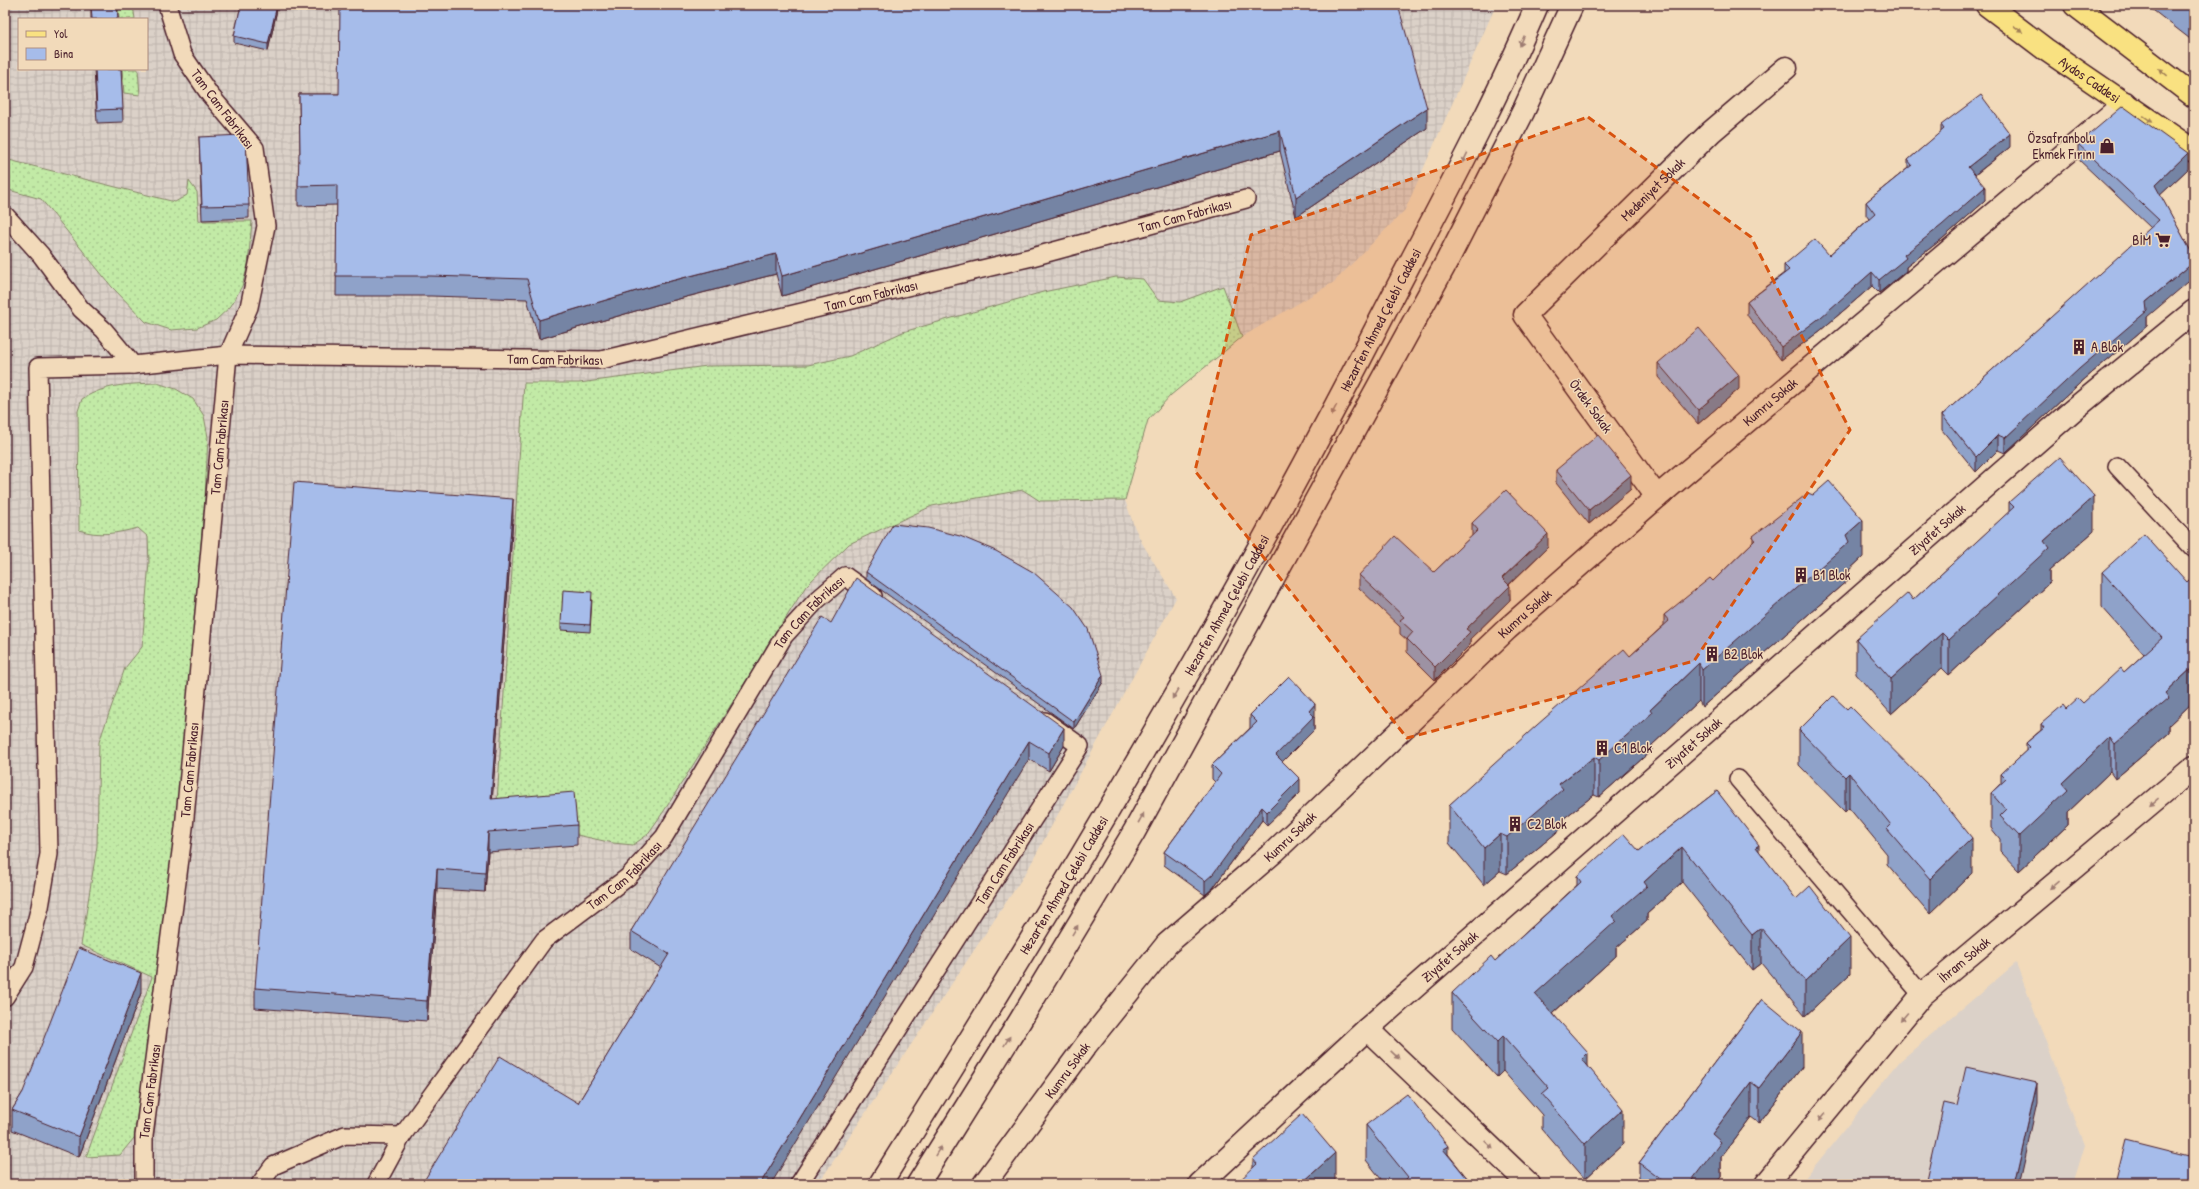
<svg xmlns="http://www.w3.org/2000/svg" width="2199" height="1189" font-family="'Patrick Hand',sans-serif">
  <defs>
    <pattern id="industrial-grid" width="8" height="8" patternUnits="userSpaceOnUse"><rect width="8" height="8" fill="#dbd1c8"/><path d="M0 4h8M4 0v8" fill="none" stroke="#bdb3ac"/></pattern>
    <pattern id="grass-dots" width="8" height="8" patternUnits="userSpaceOnUse"><rect width="8" height="8" fill="#c2eaa6"/><path d="M2 2h.1M6 6h.1" fill="none" stroke="#a8c88f" stroke-width="1.8" stroke-linecap="round"/></pattern>
  </defs>
  <rect width="100%" height="100%" fill="#f2daba"/>
  <filter id="ink" filterUnits="userSpaceOnUse"><feTurbulence type="fractalNoise" baseFrequency=".025" numOctaves="2"/><feDisplacementMap in="SourceGraphic" scale="8" xChannelSelector="R" yChannelSelector="G"/><feConvolveMatrix kernelMatrix="1 2 1 2 8 2 1 2 1" color-interpolation-filters="sRGB"/></filter>
  <g filter="url(#ink)">
    <!-- built -->
    <path fill="#dbd1c8" d="M2016,963L2085,1145L2073,1184H1800L1900,1061Z"/>
    <!-- industrial -->
    <path fill="url(#industrial-grid)" fill-rule="evenodd" d="M5,5H1496L1405,210L1334,282L1242,337L1171,395L1148,420L1125,500L1134,526L1142,543L1176,598L1027,871L818,1184H5ZM19,19H147V69H19Z"/>
    <!-- grass -->
    <path fill="url(#grass-dots)" stroke="#868468" d="M118,5H133L135,19H119Z
      M122,69H138L140,95L124,93Z
      M5,159L175,202L187,195L189,181L197,192L199,221H252L248,265L242,286L231,306L216,320L197,328L171,330L146,322L112,287L41,199L5,189Z
      M1116,277L1143,279L1158,300L1180,302L1223,286L1242,337L1171,395L1148,420L1125,500L1040,501L1023,490L932,506L849,544L806,586L664,811L647,835L633,845L613,843L496,817L524,383H579L707,366L808,365L850,356L903,332L1043,292Z
      M157,383L176,389L193,399L204,416L208,437L205,498L174,858L134,1138L120,1155L86,1157L152,977L81,945L97,846L99,742L125,668L142,647L149,562L148,537L138,528C118,533 99,537 79,530L78,411L82,399C106,384 129,384 157,383Z"/>
    <g fill="none" stroke-linecap="round" stroke-linejoin="round">
      <defs>
        <g id="service">
          <path id="s1" d="M5,215L41,255L81,309L104,330L133,365L228,355L601,360L1032,257L1246,199"/>
          <path d="M2117,466L2194,549"/>
          <path d="M1738,779L1922,995"/>
          <path d="M5,997L24,967L40,907L49,854L38,367L133,365"/>
          <path id="s2" d="M144,1184V1136L184,828L228,355L249,307L266,226L255,148L210,95L182,54L167,5"/>
          <path d="M260,1184L273,1166L345,1135L402,1136"/>
          <path id="s3" d="M376,1184L402,1136L544,940L628,877L664,837L784,636L816,601L845,576L873,596"/>
          <path id="s4" d="M799,1184L1080,746L1045,721"/>
        </g>
        <g id="minor">
          <path id="s5" d="M1657,497L1525,315L1711,132L1786,68"/>
          <path d="M1367,1029L1529,1184"/>
          <path id="s6" d="M984,1184L1086,1045L1167,944L1275,851L1507,629L1657,497L2125,103"/>
          <path id="s7" d="M1200,1184L1367,1029L2072,411L2194,311"/>
          <path id="s8" d="M1766,1184L1922,995L2194,767"/>
        </g>
        <g id="tertiary">
          <path id="s9" d="M880,1184C1058,901 1230,613 1383,315C1436,212 1492,111 1537,5"/>
          <path d="M918,1184L1020,1021L1134,832L1446,263L1523,112L1572,5"/>
        </g>
        <g id="primary">
          <path id="s10" d="M1987,5L2045,49L2194,151"/>
          <path d="M2075,5L2194,96"/>
        </g>
      </defs>
      <!-- service casing -->
      <use href="#service" stroke="#4a1f2b" stroke-width="20"/>
      <!-- minor casing -->
      <use href="#minor" stroke="#4a1f2b" stroke-width="25"/>
      <!-- tertiary casing -->
      <use href="#tertiary" stroke="#4a1f2b" stroke-width="25"/>
      <!-- primary casing -->
      <use href="#primary" stroke="#4a1f2b" stroke-width="25"/>
      <!-- service -->
      <use href="#service" stroke="#f2daba" stroke-width="17"/>
      <!-- minor -->
      <use href="#minor" stroke="#f2daba" stroke-width="22"/>
      <!-- tertiary -->
      <use href="#tertiary" stroke="#f2daba" stroke-width="22"/>
      <!-- primary -->
      <use href="#primary" stroke="#f9e181" stroke-width="22"/>
    </g>
    <!-- wall -->
    <path fill="#8fa2c9" stroke="#4a1f2b" d="M91,5H117L118,19H91Z
      M241,5H278L268,51L234,43V36Z
      M2149,5H2194V42L2149,7Z
      M94,69H121L123,122L97,123Z
      M299,94H339L1427,128L1296,217L1280,151L782,296L776,274L663,303L539,339L527,299L431,296H336L337,205L298,206V186L300,153Z
      M1941,125L2010,147L1975,175L1985,201L1942,239L1906,267V271L1879,293L1872,286L1821,330L1781,360L1747,315V302L1784,273V265L1829,255L1869,219L1866,215V202L1908,168V160L1941,132Z
      M199,137L249,205V218L202,220Z
      M2078,144L2188,169L2160,195L2194,257L2147,317V326L2079,384L2005,453L1998,450L1976,472L1942,430V415L2151,228L2078,159Z
      M1658,363L1739,389L1698,424L1658,377Z
      M2194,435V476L2191,473V438Z
      M1556,470L1631,489L1589,524L1556,483Z
      M2009,502L2094,531L2049,571V583L1949,675L1942,668L1891,714L1856,674V639L1913,600L2009,512Z
      M513,519L492,799L577,825V845L488,852L485,892L437,889L427,1021L255,1008V988Z
      M1472,523L1548,547L1509,585L1510,600L1470,639V645L1435,680L1407,652V640L1400,634V627L1359,588V575L1434,572L1472,536Z
      M1753,536L1863,557L1849,570V579L1702,707L1699,701L1652,745V750L1599,797L1594,795L1563,819V827L1507,874L1500,871L1484,885L1449,843V805L1630,656L1664,625V615L1713,581L1753,542Z
      M866,572L1103,682L1074,729L866,579Z
      M2102,572L2187,582L2194,584V701L2169,725V733L2115,779L2110,772L2068,812V825L2019,871L2000,851V839L1991,828V793L2001,783V774L2026,751V743L2041,730V724L2066,709L2083,703L2124,672L2144,654L2102,607Z
      M592,599L590,632L561,630V623Z
      M831,623L1064,746L1049,771L1029,759L578,1103L661,968L631,949V931Z
      M1250,715L1315,717L1314,718V730L1282,761L1300,793L1267,825L1262,820L1213,888L1205,895L1164,865V852L1215,782L1212,779V765L1250,728Z
      M1799,730L1972,873L1930,914L1887,864V854L1849,808L1845,812L1799,765Z
      M1717,791L1759,851L1850,974L1805,1016L1761,963L1752,970L1682,882L1647,914V921L1616,948V956L1553,1013L1588,1066L1623,1144L1585,1179L1542,1129V1115L1503,1071L1497,1077L1452,1028V993L1495,961L1577,885V876L1639,851Z
      M141,993L79,1157L12,1130V1110L23,1092Z
      M1762,999L1802,1067L1759,1123L1751,1117L1721,1157V1177L1715,1184H1639V1163Z
      M1366,1125L1448,1154L1472,1184H1385L1366,1160Z
      M1253,1159L1335,1184L1253,1168Z"/>
    <!-- shaded-wall -->
    <path fill="#7484a4" stroke="#4a1f2b" d="M277,5H278L268,51V44Z
      M1427,108V128L1296,217V197Z
      M1280,131V151L782,296V276Z
      M2010,134V147L1968,180V167Z
      M2188,153V169L2155,200V185Z
      M1985,187V201L1942,239L1906,267V271L1879,293V280L1904,255Z
      M776,254V274L663,303L539,339V320L663,283Z
      M2194,262V277L2147,317V326L2079,384L2005,453V438L2146,302Z
      M1872,272V286L1821,330L1781,360V347Z
      M1739,375V389L1698,424V410Z
      M1998,435V450L1976,472V457Z
      M1631,475V489L1589,524V510Z
      M2094,496V531L2049,571V583L1949,675V640L2044,541Z
      M513,499V519L491,818V799Z
      M1863,520V557L1849,570V579L1702,707V670L1846,535Z
      M1548,534V547L1502,591V578Z
      M1510,586V600L1470,639V645L1435,680V667L1466,629Z
      M1942,633V668L1891,714V679Z
      M1699,663V701L1652,745V750L1599,797V760L1650,710Z
      M2194,666V701L2169,725V733L2115,779V744L2165,693Z
      M1103,675V682L1074,729V722Z
      M1315,704V717L1314,718V730L1276,768V755L1309,711Z
      M1064,728V746L1049,771V753Z
      M2110,737V772L2068,812V825L2019,871V836L2062,783Z
      M1029,741V759L771,1184H760Z
      M1594,757V795L1563,819V827L1507,874V837L1559,784Z
      M1849,773V808L1845,812V777Z
      M1300,779V793L1267,825V812Z
      M1262,807V820L1213,888L1205,895V881Z
      M488,832V852L485,892V873Z
      M1500,834V871L1484,885V848Z
      M1972,838V873L1930,914V879Z
      M1759,845V880L1756,847Z
      M1682,847V882L1647,914V921L1616,948V956L1535,1029V994L1644,882Z
      M437,869V889L427,1021V1001Z
      M1761,928V963L1752,970V935Z
      M1850,938V974L1805,1016V981Z
      M141,973V993L79,1157V1137Z
      M1802,1032V1067L1759,1123V1088Z
      M1503,1036V1071L1497,1077V1042Z
      M1588,1053V1088L1582,1059Z
      M1751,1082V1117L1721,1157V1177L1715,1184H1689L1712,1134Z
      M2037,1083V1103L2019,1184H2014Z
      M1623,1109V1144L1585,1179V1144Z
      M1448,1146V1181L1443,1149Z
      M1335,1153V1184H1301Z"/>
    <!-- building -->
    <path fill="#a6bcea" stroke="#4a1f2b" d="M91,5H117L118,19H92Z
      M241,5H277L268,44L234,36Z
      M340,5H1398L1427,108L1296,197L1280,131L782,276L776,254L663,283L539,320L527,279L431,276H336L337,185L298,186L299,153H300L299,94H339Z
      M95,69H121L123,109L97,110Z
      M1981,95L2010,134L1968,167L1985,187L1942,225L1904,255L1906,258L1879,280L1872,272L1821,317L1781,347L1747,302L1789,270L1784,265L1815,239L1829,255L1875,214L1866,202L1912,165L1908,160L1944,129L1941,125Z
      M2123,106L2188,153L2155,185L2194,257V262L2146,302L2147,311L2079,369L2005,438L1998,435L1976,457L1942,415L2159,220L2078,144Z
      M242,135L246,139L249,205L202,206L199,137Z
      M1699,328L1739,375L1698,410L1658,363Z
      M1598,435L1631,475L1589,510L1556,470Z
      M2194,435V441L2191,438Z
      M2060,457L2094,496L2044,541L2049,548L1949,640L1942,633L1891,679L1856,639L1908,593L1913,600L2014,507L2009,502Z
      M1829,481L1863,520L1846,535L1849,542L1702,670L1699,663L1650,710L1652,713L1599,760L1594,757L1559,784L1563,789L1507,837L1500,834L1484,848L1449,805L1537,725L1624,649L1630,656L1669,621L1664,615L1710,578L1713,581L1755,540L1753,536L1808,493L1813,495Z
      M294,482L513,499L491,799L574,792L577,825L488,832L485,873L437,869L427,1001L255,988Z
      M1506,490L1548,534L1502,578L1510,586L1466,629L1470,632L1435,667L1407,639L1413,632L1400,620L1404,617L1359,575L1395,536L1434,572L1478,530L1472,523Z
      M893,524L928,528L960,536L996,551L1033,572L1073,607L1088,629L1103,675L1074,722L866,572Z
      M2144,534L2187,582L2190,579L2194,584V666L2165,693L2169,698L2115,744L2110,737L2062,783L2068,790L2019,836L2000,816L2006,810L1991,793L2006,779L2001,774L2030,747L2026,743L2044,728L2041,724L2063,705L2066,709L2078,698L2083,703L2121,668L2124,672L2162,638L2102,572Z
      M856,578L1064,728L1049,753L1029,741L760,1184H422L500,1056L578,1103L669,954L631,931L822,617L831,623Z
      M563,590L592,592L590,625L561,623Z
      M1289,676L1315,704L1309,711L1314,716L1276,755L1300,779L1267,812L1262,807L1213,874L1205,881L1164,852L1221,774L1212,765L1257,722L1250,715Z
      M1833,696L1847,709L1850,706L1936,793L1972,838L1930,879L1887,829L1891,825L1849,773L1845,777L1799,730Z
      M1717,791L1759,845L1756,847L1796,899L1810,886L1850,938L1805,981L1761,928L1752,935L1682,847L1644,882L1647,886L1612,916L1616,921L1535,994L1588,1053L1582,1059L1623,1109L1585,1144L1542,1094L1549,1088L1503,1036L1497,1042L1452,993L1491,956L1495,961L1581,882L1577,876L1624,834L1639,851Z
      M79,948L141,973L79,1137L12,1110L23,1092Z
      M1762,999L1802,1032L1759,1088L1751,1082L1712,1134L1721,1142L1689,1184H1667L1639,1163Z
      M1966,1067L2037,1083L2014,1184H1926L1944,1103L1957,1106Z
      M1407,1094L1448,1146L1443,1149L1472,1184H1404L1403,1182L1408,1177L1366,1125Z
      M1302,1114L1335,1153L1301,1184H1236L1257,1164L1253,1159Z
      M2126,1140L2194,1157V1184H2115Z"/>
    <!-- one-way arrows -->
    <defs><path id="oneway-solid" d="M-6-.8H1V-3.2L6.5 0L1 3.2V.8H-6Z"/></defs>
    <g fill="#a28056">
      <use href="#oneway-solid" transform="translate(2018 29) rotate(37)"/>
      <use href="#oneway-solid" transform="translate(2163 72) rotate(-141)"/>
      <use href="#oneway-solid" transform="translate(2148 119) rotate(35)"/>
    </g>
    <g fill="#9e7c72">
      <use href="#oneway-solid" transform="translate(1522 41) rotate(113)"/>
      <use href="#oneway-solid" transform="translate(1465 158) rotate(116)"/>
      <use href="#oneway-solid" transform="translate(1334 410) rotate(117)"/>
      <use href="#oneway-solid" transform="translate(1175 694) rotate(120)"/>
      <use href="#oneway-solid" transform="translate(2154 802) rotate(140)"/>
      <use href="#oneway-solid" transform="translate(1141 818) rotate(-61)"/>
      <use href="#oneway-solid" transform="translate(2054 885) rotate(140)"/>
      <use href="#oneway-solid" transform="translate(1075 930) rotate(-59)"/>
      <use href="#oneway-solid" transform="translate(1904 1017) rotate(130)"/>
      <use href="#oneway-solid" transform="translate(1007 1041) rotate(-58)"/>
      <use href="#oneway-solid" transform="translate(1395 1055) rotate(44)"/>
      <use href="#oneway-solid" transform="translate(1822 1117) rotate(130)"/>
      <use href="#oneway-solid" transform="translate(1489 1145) rotate(44)"/>
      <use href="#oneway-solid" transform="translate(938 1151) rotate(-58)"/>
    </g>
  </g>
  <!-- marked area -->
  <path fill="#d8530f" fill-opacity="0.2" stroke="#d8530f" stroke-width="3" stroke-dasharray="8 5" stroke-linejoin="round" d="M1588,117L1751,237L1850,430L1694,661L1407,738L1195,471L1251,235Z"/>
  <!-- icons -->
  <defs>
    <symbol id="shop-bare" viewBox="-9 -9 18 18"><path d="M-5-2.5h2.3a2.7 3.5 0 0 1 5.4 0H5L5.5 6h-11ZM-1.5-2.5h3a1.5 2.3 0 0 0-3 0Z" fill="#4a1f2b" stroke="#f2daba" stroke-width="2.5" paint-order="stroke"/></symbol>
    <symbol id="supermarket-bare" viewBox="-9 -9 18 18"><path d="M-6-5.5h2.5l.6 2H6L4.5 2H-2.5L-4.4-4H-6ZM-1.5 3.2a1.3 1.3 0 1 0 .1 0ZM3 3.2a1.3 1.3 0 1 0 .1 0Z" fill="#4a1f2b" stroke="#f2daba" stroke-width="2.5" paint-order="stroke"/></symbol>
    <symbol id="building-bare" viewBox="-9 -9 18 18"><path d="M-4-6H4V6H1V3H-1V6H-4ZM-2.5-4.3h1.7v1.8h-1.7ZM.8-4.3h1.7v1.8H.8ZM-2.5-1h1.7V.8h-1.7ZM.8-1h1.7V.8H.8Z" fill="#4a1f2b" stroke="#f2daba" stroke-width="2.5" paint-order="stroke"/></symbol>
  </defs>
  <g fill-rule="evenodd">
    <use href="#shop-bare" x="2096" y="135" width="22" height="22"/>
    <use href="#supermarket-bare" x="2152" y="229" width="22" height="22"/>
    <use href="#building-bare" x="2068" y="336" width="22" height="22"/>
    <use href="#building-bare" x="1790" y="564" width="22" height="22"/>
    <use href="#building-bare" x="1701" y="643" width="22" height="22"/>
    <use href="#building-bare" x="1591" y="737" width="22" height="22"/>
    <use href="#building-bare" x="1504" y="813" width="22" height="22"/>
  </g>
  <g text-anchor="middle" stroke-width="3" stroke-linejoin="round" paint-order="stroke">
    <!-- street labels -->
    <g font-size="14" fill="#4a1f2b" stroke="#f2daba">
      <text dy="5" stroke="none"><textPath href="#s10" startOffset="127">Aydos Caddesi</textPath></text>
      <text transform="translate(223 109) rotate(53)" y="5">Tam Cam Fabrikası</text>
      <text dy="5" stroke="none"><textPath href="#s5" startOffset="404">Medeniyet Sokak</textPath></text>
      <text dy="5" stroke="none"><textPath href="#s1" startOffset="1268">Tam Cam Fabrikası</textPath></text>
      <text dy="5" stroke="none"><textPath href="#s1" startOffset="944">Tam Cam Fabrikası</textPath></text>
      <text dy="5" stroke="none"><textPath href="#s9" startOffset="999">Hezarfen Ahmed Çelebi Caddesi</textPath></text>
      <text dy="5" stroke="none"><textPath href="#s1" startOffset="620">Tam Cam Fabrikası</textPath></text>
      <text dy="5" stroke="none"><textPath href="#s6" startOffset="1113">Kumru Sokak</textPath></text>
      <text transform="translate(1591 406) rotate(54)" y="5">Ördek Sokak</text>
      <text dy="5" stroke="none"><textPath href="#s2" startOffset="741">Tam Cam Fabrikası</textPath></text>
      <text dy="5" stroke="none"><textPath href="#s7" startOffset="986">Ziyafet Sokak</textPath></text>
      <text dy="5" stroke="none"><textPath href="#s9" startOffset="675">Hezarfen Ahmed Çelebi Caddesi</textPath></text>
      <text dy="5" stroke="none"><textPath href="#s6" startOffset="789">Kumru Sokak</textPath></text>
      <text dy="5" stroke="none"><textPath href="#s3" startOffset="724">Tam Cam Fabrikası</textPath></text>
      <text dy="5" stroke="none"><textPath href="#s7" startOffset="662">Ziyafet Sokak</textPath></text>
      <text dy="5" stroke="none"><textPath href="#s2" startOffset="417">Tam Cam Fabrikası</textPath></text>
      <text dy="5" stroke="none"><textPath href="#s6" startOffset="465">Kumru Sokak</textPath></text>
      <text dy="5" stroke="none"><textPath href="#s4" startOffset="381">Tam Cam Fabrikası</textPath></text>
      <text dy="5" stroke="none"><textPath href="#s3" startOffset="400">Tam Cam Fabrikası</textPath></text>
      <text dy="5" stroke="none"><textPath href="#s9" startOffset="351">Hezarfen Ahmed Çelebi Caddesi</textPath></text>
      <text dy="5" stroke="none"><textPath href="#s7" startOffset="338">Ziyafet Sokak</textPath></text>
      <text dy="5" stroke="none"><textPath href="#s8" startOffset="300">İhram Sokak</textPath></text>
      <text dy="5" stroke="none"><textPath href="#s6" startOffset="141">Kumru Sokak</textPath></text>
      <text dy="5" stroke="none"><textPath href="#s2" startOffset="93">Tam Cam Fabrikası</textPath></text>
    </g>
    <!-- poi labels -->
    <g font-size="14" fill="#4a1f2b" stroke="#f2daba" text-anchor="start">
      <text x="2095" y="143" text-anchor="end">Özsafranbolu<tspan x="2095" dy="16">Ekmek Fırını</tspan></text>
      <text x="2151" y="245" text-anchor="end">BİM</text>
      <text x="2091" y="352">A Blok</text>
      <text x="1813" y="580">B1 Blok</text>
      <text x="1724" y="659">B2 Blok</text>
      <text x="1614" y="753">C1 Blok</text>
      <text x="1527" y="829">C2 Blok</text>
    </g>
  </g>
  <!-- margin -->
  <rect width="2199" height="1189" fill="none" stroke="#f2daba" stroke-width="20"/>
  <rect x="10" y="10" width="2179" height="1169" fill="none" stroke="#4a1f2b" stroke-width="1.5" filter="url(#ink)"/>
  <!-- legend -->
  <rect x="18" y="18" width="130" height="52" fill="#f2daba" stroke="#af8f81"/>
  <rect x="26" y="31" width="20" height="6" fill="#f9e181" stroke="#af8f81"/>
  <text x="54" y="38" font-size="12" fill="#4a1f2b">Yol</text>
  <rect x="26" y="48" width="20" height="12" fill="#a6bcea" stroke="#af8f81"/>
  <text x="54" y="58" font-size="12" fill="#4a1f2b">Bina</text>
</svg>
